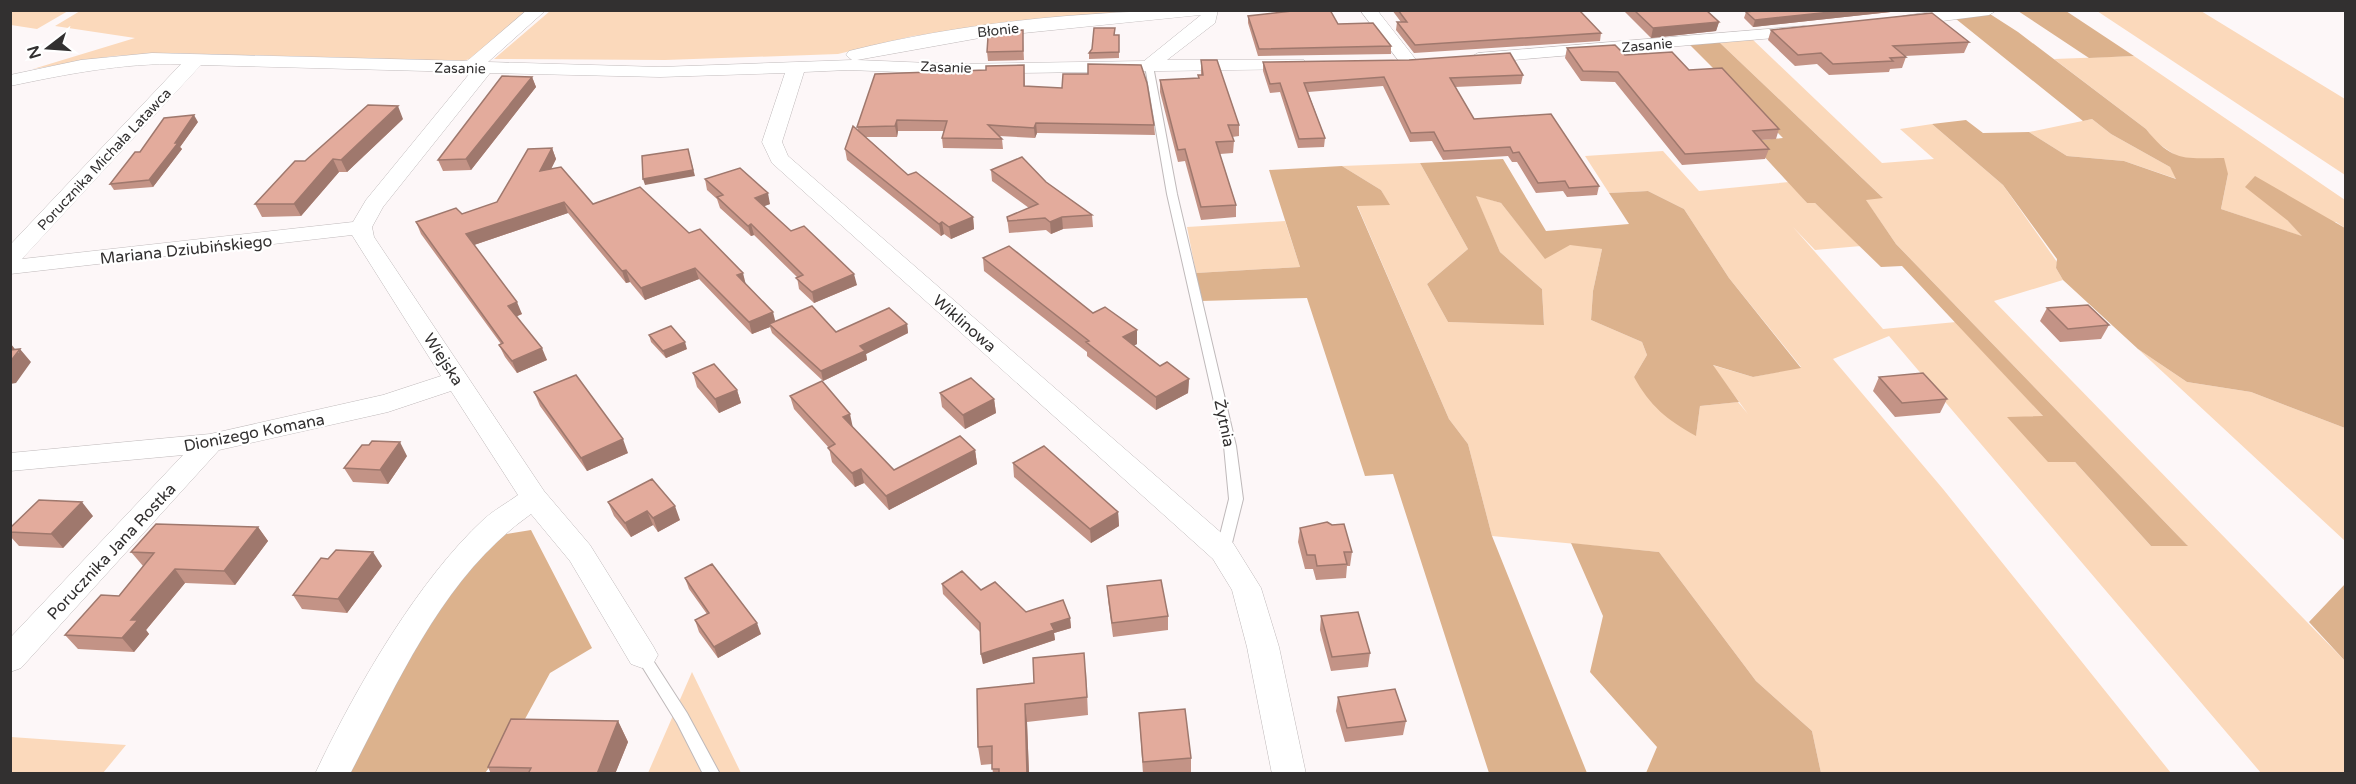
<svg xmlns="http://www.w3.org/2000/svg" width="2356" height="784" font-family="'Varela Round',sans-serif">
  <rect width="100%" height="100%" fill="#fdf7f8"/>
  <!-- green -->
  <path fill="#fbd9bb" d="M11,10H68V11L37,29L11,25Z
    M80,11H532L478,57L462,61L168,53L113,56L33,69L135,38L55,26Z
    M550,11H1166L972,29L913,36L838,54L665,60L494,59Z
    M2097,11H2201L2345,99V175Z
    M1751,38L1882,163L1934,159L1900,129L1932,124L2003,185L2057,262L2056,268L2063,280L1994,301L2345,661V773H2261L1889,336L1833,359L1943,489L2171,773H1821L1812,731L1756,681L1659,552L1492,536L1468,444L1449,419L1357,205H1389L1381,190L1342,166L1420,163L1468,249L1427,284L1448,322L1544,324L1542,289L1500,252L1475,195L1501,203L1545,258L1570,244L1602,249L1593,291L1591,320L1642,342L1647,355L1634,377L1696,435L1700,406L1738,402L1748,414L1712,365L1753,377L1801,367L1729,278L1684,209L1648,191L1609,193L1585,156L1663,151L1699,191L1789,182L1807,203H1815L1861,246L1815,250L1793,227L1883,329L1956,322L2044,417H2008L2075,462L2151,546L2187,545L1896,244L1865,199L1882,197L1718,41Z
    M2134,56L2345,200V228L2336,222L2287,220L2304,237L2221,209L2228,174L2186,158L2181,159L2156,142L2146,129L2054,59Z
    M2092,119L2111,134L2170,167L2177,179L2124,161L2067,156L2029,132Z
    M1285,221L1300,267L1196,273L1187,227Z
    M2138,349L2187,382L2251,392L2345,428V541Z
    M692,672L741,773H648Z
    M11,737L126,745L103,773H11Z"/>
  <!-- forest -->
  <path fill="#dcb28d" d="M2018,11H2066L2134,56L2089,58Z
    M1990,14L2018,32L2146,129C2173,163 2185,158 2224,158L2228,174L2221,209L2302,236L2287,220L2245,187L2255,176L2345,228V428L2251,392L2187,382L2138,349L2063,280L2056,268L2057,259L2003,185L1932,124L1966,120L1983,133L2029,132L2067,156L2124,161L2176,179L2170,167L2111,134L2092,119L2083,121L1956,19Z
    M1718,41L1883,198L1866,200L1896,244L2188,546H2151L2075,462H2048L2007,417L2043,416L1902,266L1881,267L1815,203H1807L1750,141L1783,138L1689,44Z
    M1503,159L1546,231L1629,224L1609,193L1648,191L1684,209L1729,278L1801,368L1753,377L1713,365L1739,402L1700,406L1696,436C1667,420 1650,406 1634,377L1647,355L1642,342L1591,320L1593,291L1602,249L1570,245L1545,259L1501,203L1476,196L1500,252L1542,289L1544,325L1448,322L1427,284L1468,249L1420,163Z
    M1342,166L1381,190L1390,205L1357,206L1449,419L1468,444L1492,536L1587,773H1489L1393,474L1365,476L1307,298L1201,301L1196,273L1300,267L1269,170Z
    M531,530L592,648L550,673L519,730L485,773L341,774L430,615L500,535Z
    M1571,543L1659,552L1756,681L1812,731L1821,773H1646L1657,747L1590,672L1603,616Z
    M2345,584V661L2309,622Z"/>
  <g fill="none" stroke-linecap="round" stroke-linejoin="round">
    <defs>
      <path id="service" d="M1149,63L1153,66L1177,194L1236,446L1243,499L1230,551L1228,555H1218L1216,551L1229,499L1224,446L1167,194L1145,66Z
        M642,649L647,651L687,713L720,774H703L677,723L635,655L637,651Z"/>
      <path id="minor" d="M527,10H546L488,62L660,67L852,60L846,55L849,51C969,21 1095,10 1218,10L1215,23L1167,60H1304L1307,64L1298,69L954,74L848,70L804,72L782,142L788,156L1233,543L1261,588L1279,647L1306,774H1272L1247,647L1232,590L1213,559L772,163L762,142L785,73L660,77L490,73L383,207L372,227L374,237L544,491L590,545L653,646L658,655L653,664L642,668L631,664L570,561L531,514C444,575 398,682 350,774H315C354,691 417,581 484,519C494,510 507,503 518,495L451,391L388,412L219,450L21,668L10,672V638L183,455L10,471V453L210,434L383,395L441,376L352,235L10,274V245L181,64C123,63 67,74 10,86V75L81,60L152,53L467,61ZM1201,15L1144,61L954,64L857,60L985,37ZM201,65L464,72L470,73L366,200L353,222L22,259Z
        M1360,10H1377L1417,61L1414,65H1402Z
        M1945,10H1997L1989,15L1903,26L1894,21L1903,16Z
        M1804,26L1810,27L1813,31L1810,35L1478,63L1469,58L1478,53Z"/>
    </defs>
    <!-- service casing -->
    <use href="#service" stroke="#bfb9ba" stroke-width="2"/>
    <!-- minor casing -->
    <use href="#minor" stroke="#bfb9ba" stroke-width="1"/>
    <!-- service -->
    <use href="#service" fill="#fff" fill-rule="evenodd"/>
    <!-- minor -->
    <use href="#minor" fill="#fff" fill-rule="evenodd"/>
  </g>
  <!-- wall -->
  <path fill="#c39386" d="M1392,10H1579L1601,33L1600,41L1414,53L1396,30L1397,22H1401Z
    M1623,10H1706L1719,22L1716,31L1651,38Z
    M1760,10H1909L1753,27L1744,18L1746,12Z
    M1248,16L1391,46V54L1258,56L1248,23Z
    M1771,30L1969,42L1964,53L1905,56L1906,57L1902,68L1890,69L1889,72L1829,75L1817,64L1795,66L1768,40Z
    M1115,35H1119V58L1089,59V53Z
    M994,37L1023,40L1024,60L988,61L987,52Z
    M1567,48L1625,55L1689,70L1779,129L1776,139L1761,140L1769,149L1765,159L1682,165L1615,82L1581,81L1565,58Z
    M1201,60L1239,125V136L1232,137L1234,141L1233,153L1220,154L1236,205V217L1201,220L1185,161L1178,162L1160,92V80L1198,78V75H1201Z
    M1263,62L1523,75L1521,84L1455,87L1474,119L1599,186L1597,195L1567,197L1563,191L1536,193L1517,162H1512L1508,156L1443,160L1432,141L1410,142L1383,86L1308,92L1325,138L1324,147L1298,148L1280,92L1270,93L1263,71Z
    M1024,65L1025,86L1154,125L1155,135L1037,133L1035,138L999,136L1002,139L1003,149L943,148L942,138L944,131H898L897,137H866L908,175L973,217L974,229L951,239L944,234L941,236L847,160L845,149L858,130L857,127L986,70Z
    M532,77L536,87L471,170L443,171L438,160Z
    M403,119L347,172H339L301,216L262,217L255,204L305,161Z
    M198,122L180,147L182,149L153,187L114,190L110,184L140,152Z
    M552,148L556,159L551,169L593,204L689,233L746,285L775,321L836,332L907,324L908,333L866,354L867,360L823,381L772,333L770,327L752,334L699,279L645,300L630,282L626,283L568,213L474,245L522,314L517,316L547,360L517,373L505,357L499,345L501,344L421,234L416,222L462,214L497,202Z
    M991,170L1046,182L1092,215L1093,227L1063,229L1051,234L1046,230L1009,233L1007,217L1029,208L992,181Z
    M705,179L770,204L764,206L791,231L857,285L814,303L799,289L797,277L754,235L751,236L720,208L717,199L707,190Z
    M983,258L1093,313L1137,344L1133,346L1160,366L1189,379L1188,393L1156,410L1087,356V352L984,271Z
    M2047,308L2109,325L2101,339L2060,342L2040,321Z
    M649,335L687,349L666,358L651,342Z
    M693,373L737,390L741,403L719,413L697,387Z
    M1879,377L1947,399L1940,413L1895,417L1873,391Z
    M534,392L628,453L587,471L540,406Z
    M940,393L994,399L996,413L965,429L942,407Z
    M790,396L852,427L894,470L975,450L977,464L889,510L864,483L855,487L832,462L829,448L794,409Z
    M407,456L388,484L353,482L344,468Z
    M1013,463L1118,512L1119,526L1091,543L1014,477Z
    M608,502L680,520L658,532L653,525L631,537L614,516Z
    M93,516L63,548L19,546L10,536V528Z
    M258,527L268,541L235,585L185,583L146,630L149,634L134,652L78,649L65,635L119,596L143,566L131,552Z
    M1300,528L1352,552L1350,566H1347L1346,578L1316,580L1313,569H1305L1298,542Z
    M382,566L347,613L302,609L293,595Z
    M685,578L761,634L718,658L699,632L695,620L707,614L689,589Z
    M942,584L981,590L1026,612L1070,618L1071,628L1054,633L1055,640L983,664L981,654L980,632L943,594Z
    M1107,586L1168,616V630L1113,637L1108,600Z
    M1321,616L1370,653L1368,667L1331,671L1320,630Z
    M1086,671L1088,715L1027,722L1029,774H993L992,764L981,765L978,747L1034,683Z
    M1338,697L1406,721L1403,735L1345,742L1336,711Z
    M1139,713L1191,758V772L1170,774H1143Z
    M618,721L628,742L615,774H491L488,767Z"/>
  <!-- shaded-wall -->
  <path fill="#9f786d" d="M1850,10H1909L1753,27L1755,20Z
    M1719,22L1716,31L1651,38L1653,28Z
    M532,77L536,87L471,170L466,159Z
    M398,106L403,119L347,172L341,160Z
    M194,115L198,122L180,147L182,149L153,187L149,180Z
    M897,120L898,131L897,137L895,126Z
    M1036,123L1037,133L1035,138L1034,128Z
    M552,148L556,159L544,183L540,171Z
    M688,149L695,176L645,185L643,179Z
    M333,159L339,172L301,216L294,204Z
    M768,193L770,204L757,209L755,198Z
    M564,202L568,213L471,246L466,234Z
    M973,217L974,229L951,239L949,227Z
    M1062,217L1063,229L1051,234L1050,222Z
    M942,222L944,234L941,236L939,224Z
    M751,224L754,235L751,236L748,226Z
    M695,268L699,279L645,300L641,288Z
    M626,270L630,282L626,283L622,271Z
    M743,273L746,285L737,275Z
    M854,274L857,285L814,303L812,292Z
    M517,302L522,314L513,318L508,306Z
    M773,312L776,324H769L770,327L752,334L749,322Z
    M907,324L908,333L866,354L867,360L823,381L821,371L860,346Z
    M1137,330V344L1123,351V337Z
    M685,342L687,349L666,358L663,351Z
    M11,344L18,353L20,349L31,362L16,383L10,384Z
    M542,348L547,360L517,373L512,361Z
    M1189,379L1188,393L1156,410V397Z
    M737,390L741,403L719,413L715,399Z
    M994,399L996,413L965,429L963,415Z
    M850,414L853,428L843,417Z
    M623,439L628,453L587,471L581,458Z
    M400,442L407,456L388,484L380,470Z
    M975,450L977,464L889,510L886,496Z
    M861,469L864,483L855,487L852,473Z
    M82,502L93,516L63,548L51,534Z
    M675,506L680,520L658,532L653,518Z
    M647,511L653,525L631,537L625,523Z
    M1118,512L1119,526L1091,543L1090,529Z
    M258,527L268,541L235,585L224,571Z
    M373,552L382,566L347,613L338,599Z
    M175,569L185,583L146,630L149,634L134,652L122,638L131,620Z
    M1070,618L1071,628L1054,633L1055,640L983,664L981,654L1051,624Z
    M757,623L761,634L718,658L714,647Z
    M1025,704L1027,722L1029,774H1027Z
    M618,721L628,742L615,774H597Z"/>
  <!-- building -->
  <path fill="#e3ab9c" stroke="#9f786d" stroke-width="1.5" d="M1301,10H1330L1338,24L1373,23L1391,46L1259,49L1248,16Z
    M1398,10H1579L1601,33L1415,45L1397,22H1407Z
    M1634,10H1706L1719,22L1653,28Z
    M1760,10H1850L1755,20L1746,12Z
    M1932,13L1969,42L1893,46L1906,57L1890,58L1893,61L1833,64L1821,53L1798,55L1771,30Z
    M1094,28H1115L1114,35H1119V52L1089,53L1092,49Z
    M1023,30V51L987,52L988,37H994V31Z
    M1615,45L1625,55L1672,52L1689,70L1722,68L1779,129L1753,131L1769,149L1685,154L1618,72L1583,71L1567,48Z
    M1510,53L1523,75L1450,78L1474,119L1551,114L1599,186L1569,188L1565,181L1538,183L1519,152L1513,153L1510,147L1444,151L1434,132L1411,133L1384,77L1304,83L1325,138L1299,139L1280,83L1270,84L1263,62L1409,60Z
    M1201,60H1217L1239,125H1228L1234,141L1216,142L1236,205L1201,207L1185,149L1178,150L1160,80L1199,78L1198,75H1203Z
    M1088,64L1141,65L1147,83L1154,125L1036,123L1034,128L988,125L1002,139L942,138L947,121L897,120L895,126L857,127L875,74L986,70V66L1024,65V86L1062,88L1063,74H1088Z
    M502,76L532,77L466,159L438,160Z
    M368,105L398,106L341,160L333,159L294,204H255L295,161H305Z
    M194,115L175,143H178L149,180L110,184L135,152H140L164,118Z
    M853,126L908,175L916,172L973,217L949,227L942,222L939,224L845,149Z
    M552,148L540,171L561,167L593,204L640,187L689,233L700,229L743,273L737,275L773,312L749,322L695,268L641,288L626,270L622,271L564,202L466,234L517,302L508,306L542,348L512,361L499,345L503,343L416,222L456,208L462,214L497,202L528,149Z
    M688,149L693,170L643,179L642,156Z
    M1022,157L1046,182L1092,215L1062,217L1050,222L1045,218L1008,221L1007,217L1038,204L991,170Z
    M740,168L768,193L755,198L791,231L804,226L854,274L812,292L796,278L803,275L751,224L748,226L717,197L723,195L705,179Z
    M1009,246L1093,313L1105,307L1137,330L1123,337L1160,366L1167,362L1189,379L1156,397L1086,342L1089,341L983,258Z
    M2088,305L2109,325L2068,329L2047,308Z
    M812,306L836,332L889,308L907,324L860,346L865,351L821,371L769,324Z
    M671,326L685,342L663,351L649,335Z
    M20,349L10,362V350Z
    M714,364L737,390L715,399L693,373Z
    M1923,373L1947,399L1902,403L1879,377Z
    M576,375L623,439L581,458L534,392Z
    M971,378L994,399L963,415L940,393Z
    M822,381L850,414L843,417L894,470L960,436L975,450L886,496L861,469L852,473L828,448L835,444L790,396Z
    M372,441L400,442L380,470L344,468L362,445H369Z
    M1044,446L1118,512L1090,529L1013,463Z
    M652,479L675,506L653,518L647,511L625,523L608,502Z
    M39,500L82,502L51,534L10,532V528Z
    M1327,522L1332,525L1344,524L1352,552H1344L1347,564L1317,566L1315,555H1307L1300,528Z
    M156,524L258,527L224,571L175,569L131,620H138L122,638L65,635L101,595L119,596L154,553L131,552Z
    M336,550L373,552L338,599L293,595L321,558L328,559Z
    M712,564L757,623L714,647L695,620L709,613L685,578Z
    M962,571L981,590L995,582L1026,612L1063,600L1070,618L1051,624L1054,630L981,654L980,623L942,584Z
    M1161,580L1168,616L1112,623L1107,586Z
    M1358,612L1370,653L1332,657L1321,616Z
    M1084,653L1087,697L1025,704L1027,774H999V769H992V746L978,747L977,689L1034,683L1033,658Z
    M1395,689L1406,721L1347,728L1338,697Z
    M1185,709L1191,758L1143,762L1139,713Z
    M511,719L618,721L597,774H528L531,768L488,767Z"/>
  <g text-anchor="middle" stroke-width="4.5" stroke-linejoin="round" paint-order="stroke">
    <!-- far-street labels -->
    <g font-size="14" fill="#323030" stroke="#fff">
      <text transform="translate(998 30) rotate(-6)" y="5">Błonie</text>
      <text transform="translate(1647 45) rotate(-5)" y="5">Zasanie</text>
      <text transform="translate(946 67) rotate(2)" y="5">Zasanie</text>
      <text transform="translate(460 68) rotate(1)" y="5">Zasanie</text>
      <text transform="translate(104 159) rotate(-47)" y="5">Porucznika Michała Latawca</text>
    </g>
    <!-- street labels -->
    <g font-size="16" fill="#323030" stroke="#fff">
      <text transform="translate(186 249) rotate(-6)" y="6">Mariana Dziubińskiego</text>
      <text transform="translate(965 323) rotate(41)" y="6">Wiklinowa</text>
      <text transform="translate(444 359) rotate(57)" y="6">Wiejska</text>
      <text transform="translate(1225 423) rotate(78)" y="6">Żytnia</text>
      <text transform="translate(254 432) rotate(-11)" y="6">Dionizego Komana</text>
      <text transform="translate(111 551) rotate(-47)" y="6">Porucznika Jana Rostka</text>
    </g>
  </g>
  <!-- border -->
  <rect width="2356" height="784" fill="none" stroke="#323030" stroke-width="24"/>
  <!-- north arrow -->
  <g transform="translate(48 48) rotate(253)" stroke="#ffffff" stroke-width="4.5" paint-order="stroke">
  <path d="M0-4.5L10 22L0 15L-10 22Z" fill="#323030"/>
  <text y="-9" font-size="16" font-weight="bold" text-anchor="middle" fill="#323030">N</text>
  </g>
</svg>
